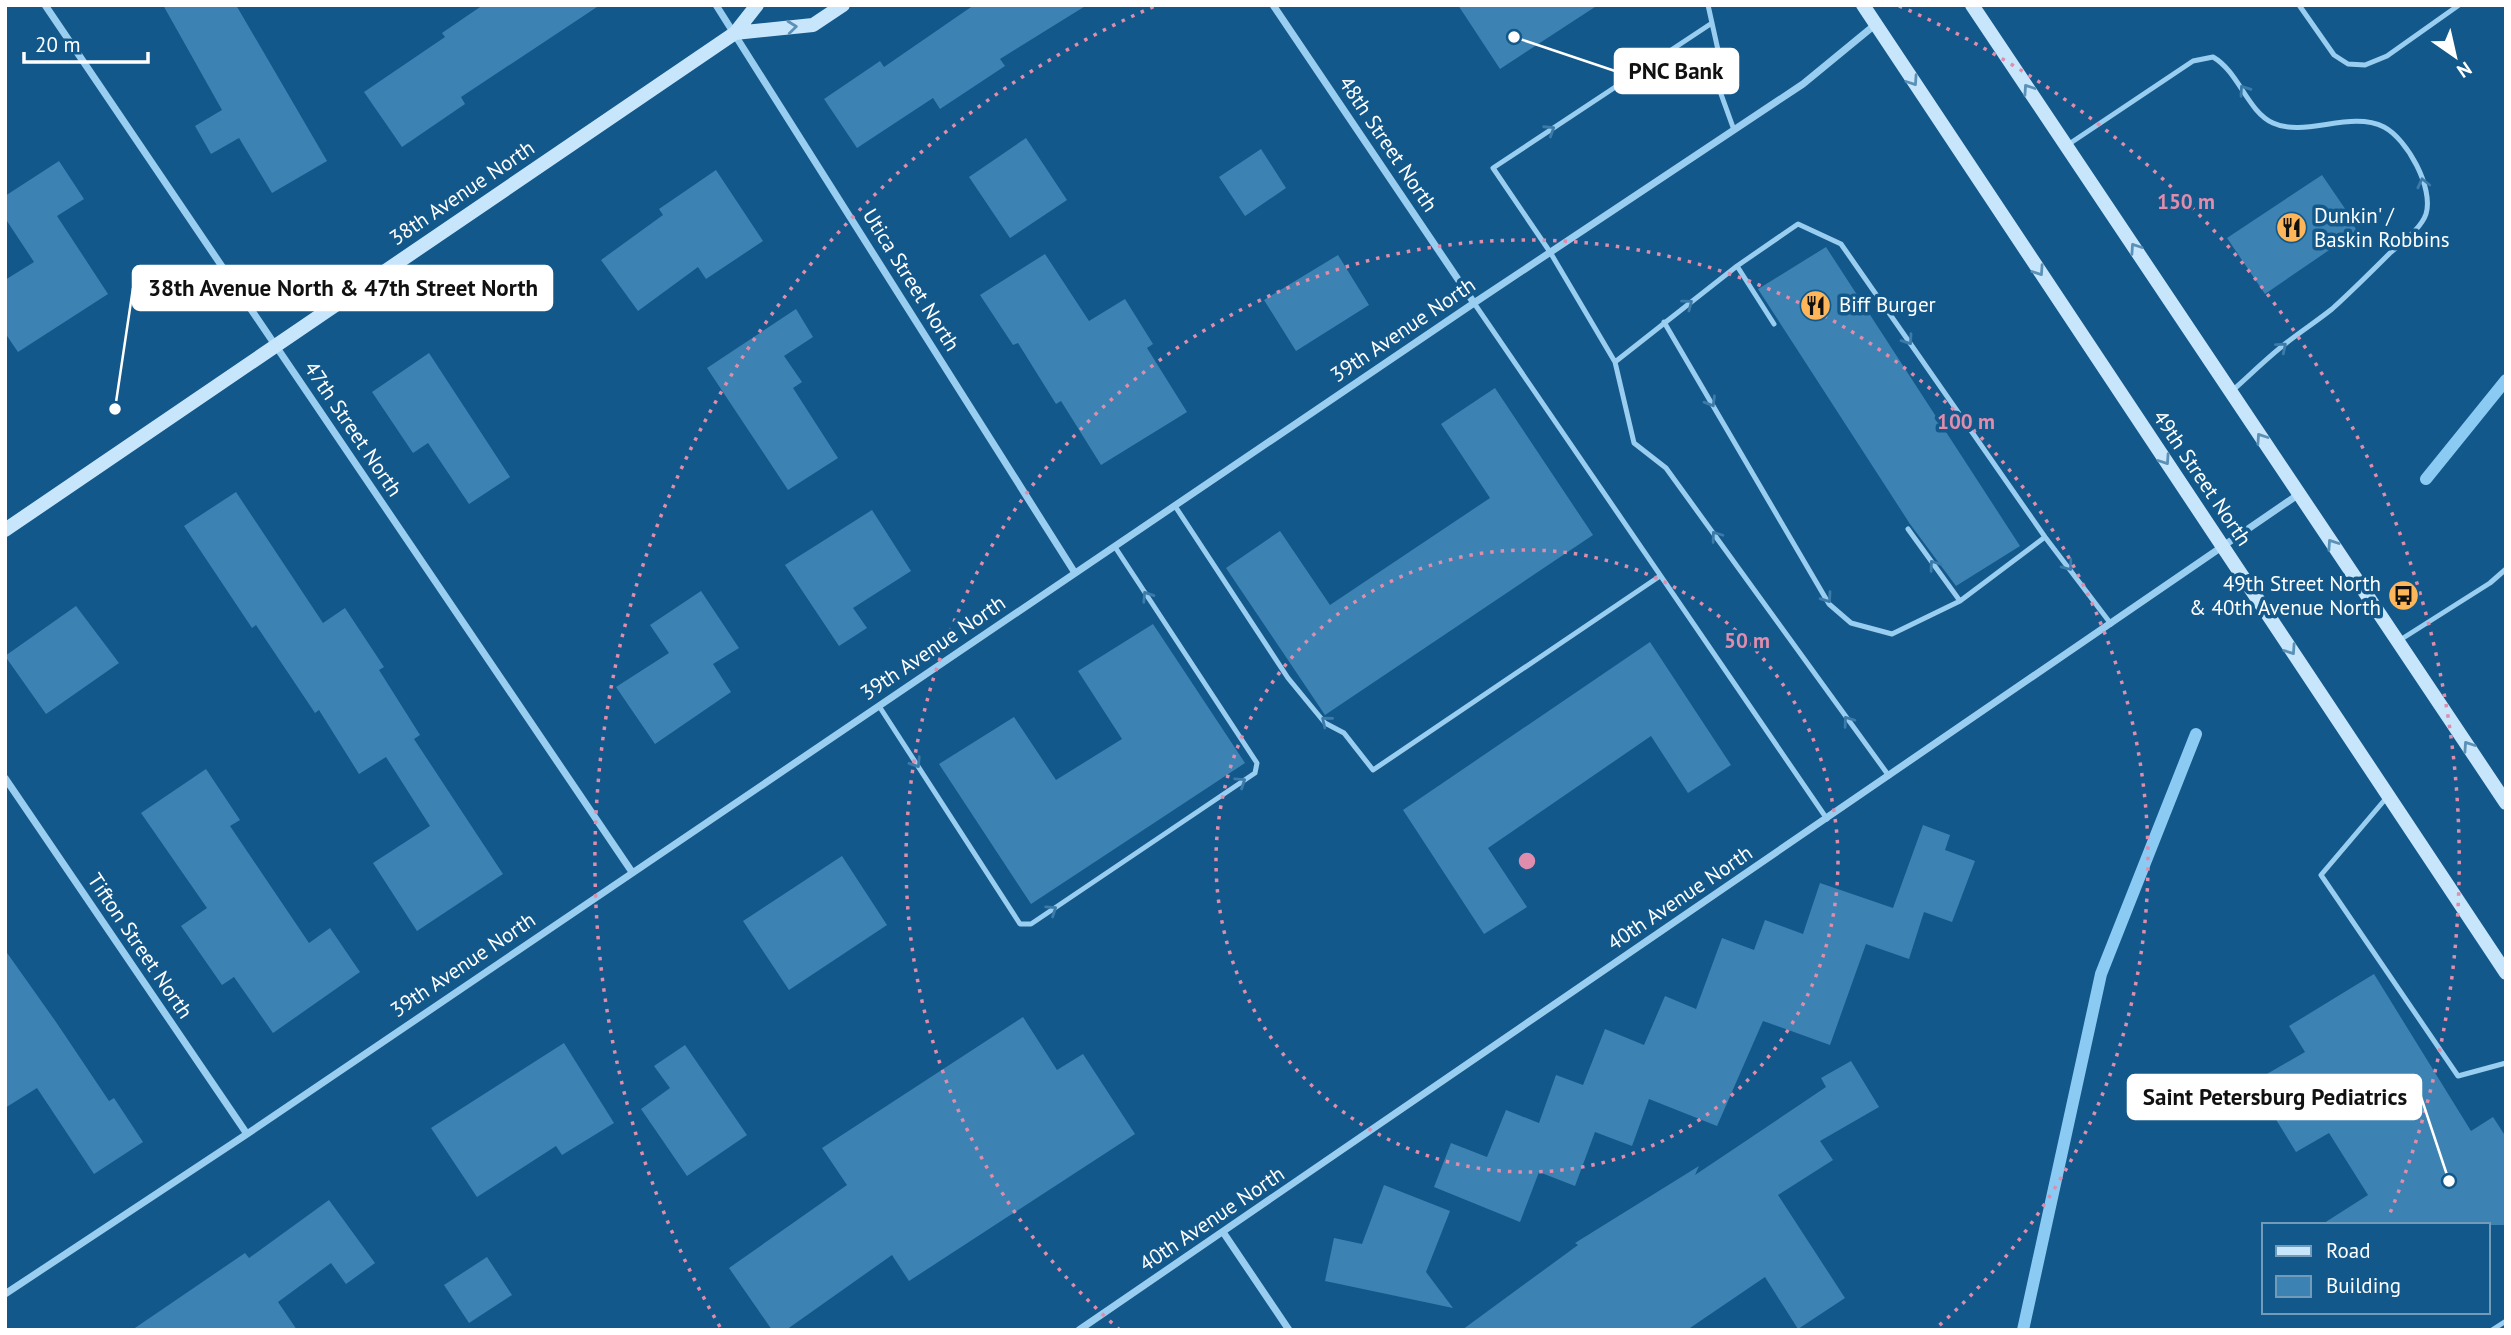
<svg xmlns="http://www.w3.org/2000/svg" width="2511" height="1335" font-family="'PT Sans',sans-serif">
  <rect width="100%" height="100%" fill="#13588a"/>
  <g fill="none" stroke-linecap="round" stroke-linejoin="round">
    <!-- stream -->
    <path stroke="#8bcbf3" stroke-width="12" d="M2426,479L2506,380
      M2023,1330L2101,974L2196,734"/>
  </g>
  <!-- building -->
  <path fill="#3c83b3" d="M163,5H236L327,161L272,193L239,138L211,154L195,126L222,110Z
    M483,5H600L461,97L465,104L402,147L364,92L445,37L442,33Z
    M974,5H1087L1000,59L1005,66L940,109L933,98L857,148L824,99L880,61L884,67Z
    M1458,5H1598L1500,69Z
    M1026,138L1067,200L1010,238L969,177Z
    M1261,149L1286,188L1245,216L1219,177Z
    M59,161L84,199L57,216L108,294L18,352L5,333V280L34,262L5,218V196Z
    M716,170L763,241L706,279L698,267L638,311L601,260L663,215L659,209Z
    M2322,175L2348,213L2347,214L2357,231L2265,294L2227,238Z
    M1826,247L2020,546L1956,586L1910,524L1758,289Z
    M1045,254L1089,321L1125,299L1153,344L1147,348L1187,412L1101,465L1061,401L1056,404L1018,343L1013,345L980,295Z
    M1338,255L1369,305L1296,351L1264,300Z
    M796,309L813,337L784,356L802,382L793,388L838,458L788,490L707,368Z
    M429,353L510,477L469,504L428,443L413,453L372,392Z
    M1495,388L1593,535L1325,715L1226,568L1280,531L1330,605L1490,498L1441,424Z
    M236,492L323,623L345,608L384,667L379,670L420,735L414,739L503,874L417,931L373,863L430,826L386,757L359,774L319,710L315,713L256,625L252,628L184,526Z
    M872,510L911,571L853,608L867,628L839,646L785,565Z
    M701,591L739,648L713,664L731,692L655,744L616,687L669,653L650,625Z
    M76,606L119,663L46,714L5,656Z
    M1153,624L1245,763L1031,904L939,764L1014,717L1056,780L1122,739L1078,671Z
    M1650,642L1731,765L1688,793L1651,736L1488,848L1527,907L1484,934L1403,810Z
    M206,769L240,820L230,826L309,943L330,928L360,972L273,1033L234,977L222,985L181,926L207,908L141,813Z
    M1923,825L1950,835L1945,850L1975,861L1952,922L1924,912L1909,959L1866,944L1830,1045L1763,1021L1717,1126L1649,1099L1632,1146L1595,1132L1575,1186L1539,1172L1520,1222L1434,1187L1451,1143L1487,1157L1506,1110L1539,1123L1556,1075L1583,1085L1605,1029L1644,1045L1665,996L1696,1009L1722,938L1754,950L1765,920L1803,934L1820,883L1893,908Z
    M842,856L887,925L789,990L743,921Z
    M5,950L56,1022L109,1101L114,1098L143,1142L94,1174L37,1088L5,1108Z
    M2374,974L2471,1131L2493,1117L2506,1137V1225H2321L2368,1195L2329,1133L2296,1152L2253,1082L2305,1052L2289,1026Z
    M1023,1017L1057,1070L1083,1054L1135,1134L909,1281L892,1255L786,1330H772L729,1268L847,1185L822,1148Z
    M564,1043L614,1123L562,1155L556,1146L477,1197L431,1128Z
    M685,1045L747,1135L687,1176L641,1109L670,1088L654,1066Z
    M1851,1061L1879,1107L1820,1141L1833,1160L1778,1195L1845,1298L1798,1329L1765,1277L1687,1330H1462L1578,1245L1575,1243L1699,1166L1695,1175L1826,1087L1821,1078Z
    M1384,1185L1450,1211L1426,1272L1453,1308L1325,1281L1334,1238L1362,1244Z
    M329,1200L375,1263L346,1284L331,1263L278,1302L297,1330H132L245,1253L249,1258Z
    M487,1257L512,1295L469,1323L444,1285Z"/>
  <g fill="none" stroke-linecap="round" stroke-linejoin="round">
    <!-- lane -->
    <path stroke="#9acef0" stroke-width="5" d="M1708,5L1722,68L1721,94L1734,130
      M2299,5L2334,55L2348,64L2365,65L2387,56L2459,5
      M1712,23L1493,168L1550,252L1615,362L1634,443L1666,468L1889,776
      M2066,146L2193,61L2213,57C2239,72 2247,111 2273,123C2305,138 2350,110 2384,127C2407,139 2434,188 2426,214C2421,229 2401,243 2390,253C2371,272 2352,291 2332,309C2317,321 2300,332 2285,344C2267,358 2250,375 2233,390
      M1737,266L1774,324
      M1474,303L1827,819
      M1664,322L1829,604L1851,623L1892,634L1960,601L2045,537
      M1615,362L1737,266L1798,224L1841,244L2045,537L2111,624
      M1175,506L1288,678L1325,723L1344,733L1373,770L1660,576
      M1908,529L1960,601
      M2400,640L2490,583L2506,569
      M879,706L1020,924H1031L1255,773L1257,763L1115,547
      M2388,796L2321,875L2458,1076L2506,1063
      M2492,1330L2506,1321"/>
    <!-- street -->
    <path stroke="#9acef0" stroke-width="7" d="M45,5L632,872
      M716,5L1075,573
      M1273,5L1474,303
      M5,778L247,1134
      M1223,1232L1289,1330
      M5,1294L247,1134L1474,303L1803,84L1876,24
      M1079,1330L2299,494"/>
    <!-- secondary -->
    <path stroke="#c8e6fb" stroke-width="14" d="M1863,5L2506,973
      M1972,5L2506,803
      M735,33L813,25L843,5
      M5,530L735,33L757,5"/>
  </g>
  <!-- one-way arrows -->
  <defs><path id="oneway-chevron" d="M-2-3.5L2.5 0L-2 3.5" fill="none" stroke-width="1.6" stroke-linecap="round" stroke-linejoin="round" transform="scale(1.75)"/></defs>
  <g stroke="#5b91b7">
    <use href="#oneway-chevron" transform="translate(792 27) rotate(-6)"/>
    <use href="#oneway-chevron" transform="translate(1913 81) rotate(56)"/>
    <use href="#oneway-chevron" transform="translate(2028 89) rotate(-124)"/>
    <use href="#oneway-chevron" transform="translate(2135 248) rotate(-124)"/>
    <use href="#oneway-chevron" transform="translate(2039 271) rotate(56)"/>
    <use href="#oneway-chevron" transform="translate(2261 438) rotate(-124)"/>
    <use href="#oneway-chevron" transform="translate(2165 460) rotate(56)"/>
    <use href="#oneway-chevron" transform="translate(2332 544) rotate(-124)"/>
    <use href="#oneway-chevron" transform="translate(2291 650) rotate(56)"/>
    <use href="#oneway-chevron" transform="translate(2468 746) rotate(-124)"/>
  </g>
  <g stroke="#3c7ba9">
    <use href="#oneway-chevron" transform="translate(2244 90) rotate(-125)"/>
    <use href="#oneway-chevron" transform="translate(1550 130) rotate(-33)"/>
    <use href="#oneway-chevron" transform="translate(2423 183) rotate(-103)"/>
    <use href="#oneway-chevron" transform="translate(1688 304) rotate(-37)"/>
    <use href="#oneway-chevron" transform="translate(1908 340) rotate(55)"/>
    <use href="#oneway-chevron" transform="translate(2282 347) rotate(-40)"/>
    <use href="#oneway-chevron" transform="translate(1711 402) rotate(59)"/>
    <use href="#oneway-chevron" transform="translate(1716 536) rotate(-126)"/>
    <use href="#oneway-chevron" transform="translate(1934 565) rotate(-126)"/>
    <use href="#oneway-chevron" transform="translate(2068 566) rotate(53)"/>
    <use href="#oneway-chevron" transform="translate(1147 596) rotate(-123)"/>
    <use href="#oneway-chevron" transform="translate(1827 598) rotate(55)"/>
    <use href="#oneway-chevron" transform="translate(1326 721) rotate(-141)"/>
    <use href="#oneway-chevron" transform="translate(1848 721) rotate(-126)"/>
    <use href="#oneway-chevron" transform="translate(916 763) rotate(57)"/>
    <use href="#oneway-chevron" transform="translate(1241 782) rotate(-34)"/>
    <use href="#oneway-chevron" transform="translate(1052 910) rotate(-34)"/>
  </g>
  <!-- distance rings -->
  <g fill="none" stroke="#e08cad" stroke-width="3.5" stroke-dasharray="3.5 7">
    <circle cx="1527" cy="861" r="311"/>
    <path d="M1120 1330A621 621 0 1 1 1934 1330"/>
    <path d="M720 1327A932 932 0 0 1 1155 6M1899 6A932 932 0 0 1 2388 1218"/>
  </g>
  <!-- icons -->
  <defs>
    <symbol id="restaurant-disc" viewBox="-11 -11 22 22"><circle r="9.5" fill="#ffb659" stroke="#13588a"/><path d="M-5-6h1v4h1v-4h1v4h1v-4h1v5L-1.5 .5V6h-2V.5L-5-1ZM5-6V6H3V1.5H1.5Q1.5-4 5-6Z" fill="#111"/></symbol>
    <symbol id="bus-disc" viewBox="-11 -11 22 22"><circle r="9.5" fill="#ffb659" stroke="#13588a"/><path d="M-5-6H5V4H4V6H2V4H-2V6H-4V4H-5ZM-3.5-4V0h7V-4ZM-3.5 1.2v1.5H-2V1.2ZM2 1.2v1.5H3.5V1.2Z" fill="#111"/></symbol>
  </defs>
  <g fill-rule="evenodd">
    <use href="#restaurant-disc" x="2274" y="210" width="35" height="35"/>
    <use href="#restaurant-disc" x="1798" y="288" width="35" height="35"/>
    <use href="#bus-disc" x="2386" y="578" width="35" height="35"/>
  </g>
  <g text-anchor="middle" stroke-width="7" stroke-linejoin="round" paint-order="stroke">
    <!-- street labels -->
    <g font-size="21" fill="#fff" stroke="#13588a">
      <text transform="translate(1388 144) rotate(56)" y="7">48th Street North</text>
      <text transform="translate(462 193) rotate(-34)" y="7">38th Avenue North</text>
      <text transform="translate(911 280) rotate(58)" y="7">Utica Street North</text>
      <text transform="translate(1403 330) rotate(-34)" y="7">39th Avenue North</text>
      <text transform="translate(353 429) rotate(56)" y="7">47th Street North</text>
      <text transform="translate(2202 478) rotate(56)" y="7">49th Street North</text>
      <text transform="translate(933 648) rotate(-34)" y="7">39th Avenue North</text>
      <text transform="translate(1680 898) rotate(-34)" y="7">40th Avenue North</text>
      <text transform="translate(140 946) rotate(56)" y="7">Tifton Street North</text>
      <text transform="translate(463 965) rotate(-34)" y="7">39th Avenue North</text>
      <text transform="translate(1212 1219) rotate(-34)" y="7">40th Avenue North</text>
    </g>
    <!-- poi labels -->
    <g font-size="21" fill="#fff" stroke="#13588a" text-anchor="start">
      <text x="2314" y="223">Dunkin' /<tspan x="2314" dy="24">Baskin Robbins</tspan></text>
      <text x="1839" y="312">Biff Burger</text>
      <text x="2381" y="591" text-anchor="end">49th Street North<tspan x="2381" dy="24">&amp; 40th Avenue North</tspan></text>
    </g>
  </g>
  <circle cx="1527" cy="861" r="10" fill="#e08cad" stroke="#13588a" stroke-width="3.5"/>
  <g font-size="21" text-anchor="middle" font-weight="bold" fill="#e08cad" stroke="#13588a" stroke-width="7" stroke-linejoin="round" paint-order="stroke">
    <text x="2186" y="209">150 m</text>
    <text x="1966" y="429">100 m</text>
    <text x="1747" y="648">50 m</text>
  </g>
  <!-- callouts -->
  <path fill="none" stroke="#fff" stroke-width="2.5" d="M1514 37L1615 71M115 409L133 288M2449 1181L2421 1097"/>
  <g fill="#fff" stroke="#13588a" stroke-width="2.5">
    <circle cx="1514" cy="37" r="7"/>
    <circle cx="115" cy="409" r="7"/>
    <circle cx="2449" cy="1181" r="7"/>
  </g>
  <g fill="#fff" stroke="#fff" stroke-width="2.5">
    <rect x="1615" y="49" width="123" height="44" rx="7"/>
    <rect x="133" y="266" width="419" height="44" rx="7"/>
    <rect x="2128" y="1075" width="293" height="44" rx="7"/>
  </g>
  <g font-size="23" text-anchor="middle" font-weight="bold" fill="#111">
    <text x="1676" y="79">PNC Bank</text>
    <text x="343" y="296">38th Avenue North &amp; 47th Street North</text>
    <text x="2275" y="1105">Saint Petersburg Pediatrics</text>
  </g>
  <!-- border -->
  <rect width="2511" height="1335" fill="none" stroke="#ffffff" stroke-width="14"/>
  <!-- legend -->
  <rect x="2262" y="1223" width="228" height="91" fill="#13588a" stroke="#719bb9" stroke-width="2"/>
  <rect x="2276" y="1246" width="35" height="10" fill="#c8e6fb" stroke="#719bb9" stroke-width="2"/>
  <text x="2326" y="1258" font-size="21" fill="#ffffff">Road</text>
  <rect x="2276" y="1276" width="35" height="21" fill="#3c83b3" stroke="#719bb9" stroke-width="2"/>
  <text x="2326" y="1293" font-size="21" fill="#ffffff">Building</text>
  <!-- north arrow -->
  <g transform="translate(2455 56) rotate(146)" stroke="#13588a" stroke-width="5" paint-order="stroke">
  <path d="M0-5L12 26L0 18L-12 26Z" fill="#ffffff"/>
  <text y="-10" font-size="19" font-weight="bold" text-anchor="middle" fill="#ffffff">N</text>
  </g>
  <!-- scale -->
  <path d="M24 52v10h124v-10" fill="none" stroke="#ffffff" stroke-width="3.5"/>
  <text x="35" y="52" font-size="21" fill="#ffffff" stroke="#13588a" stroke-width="5" paint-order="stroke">20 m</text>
</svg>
